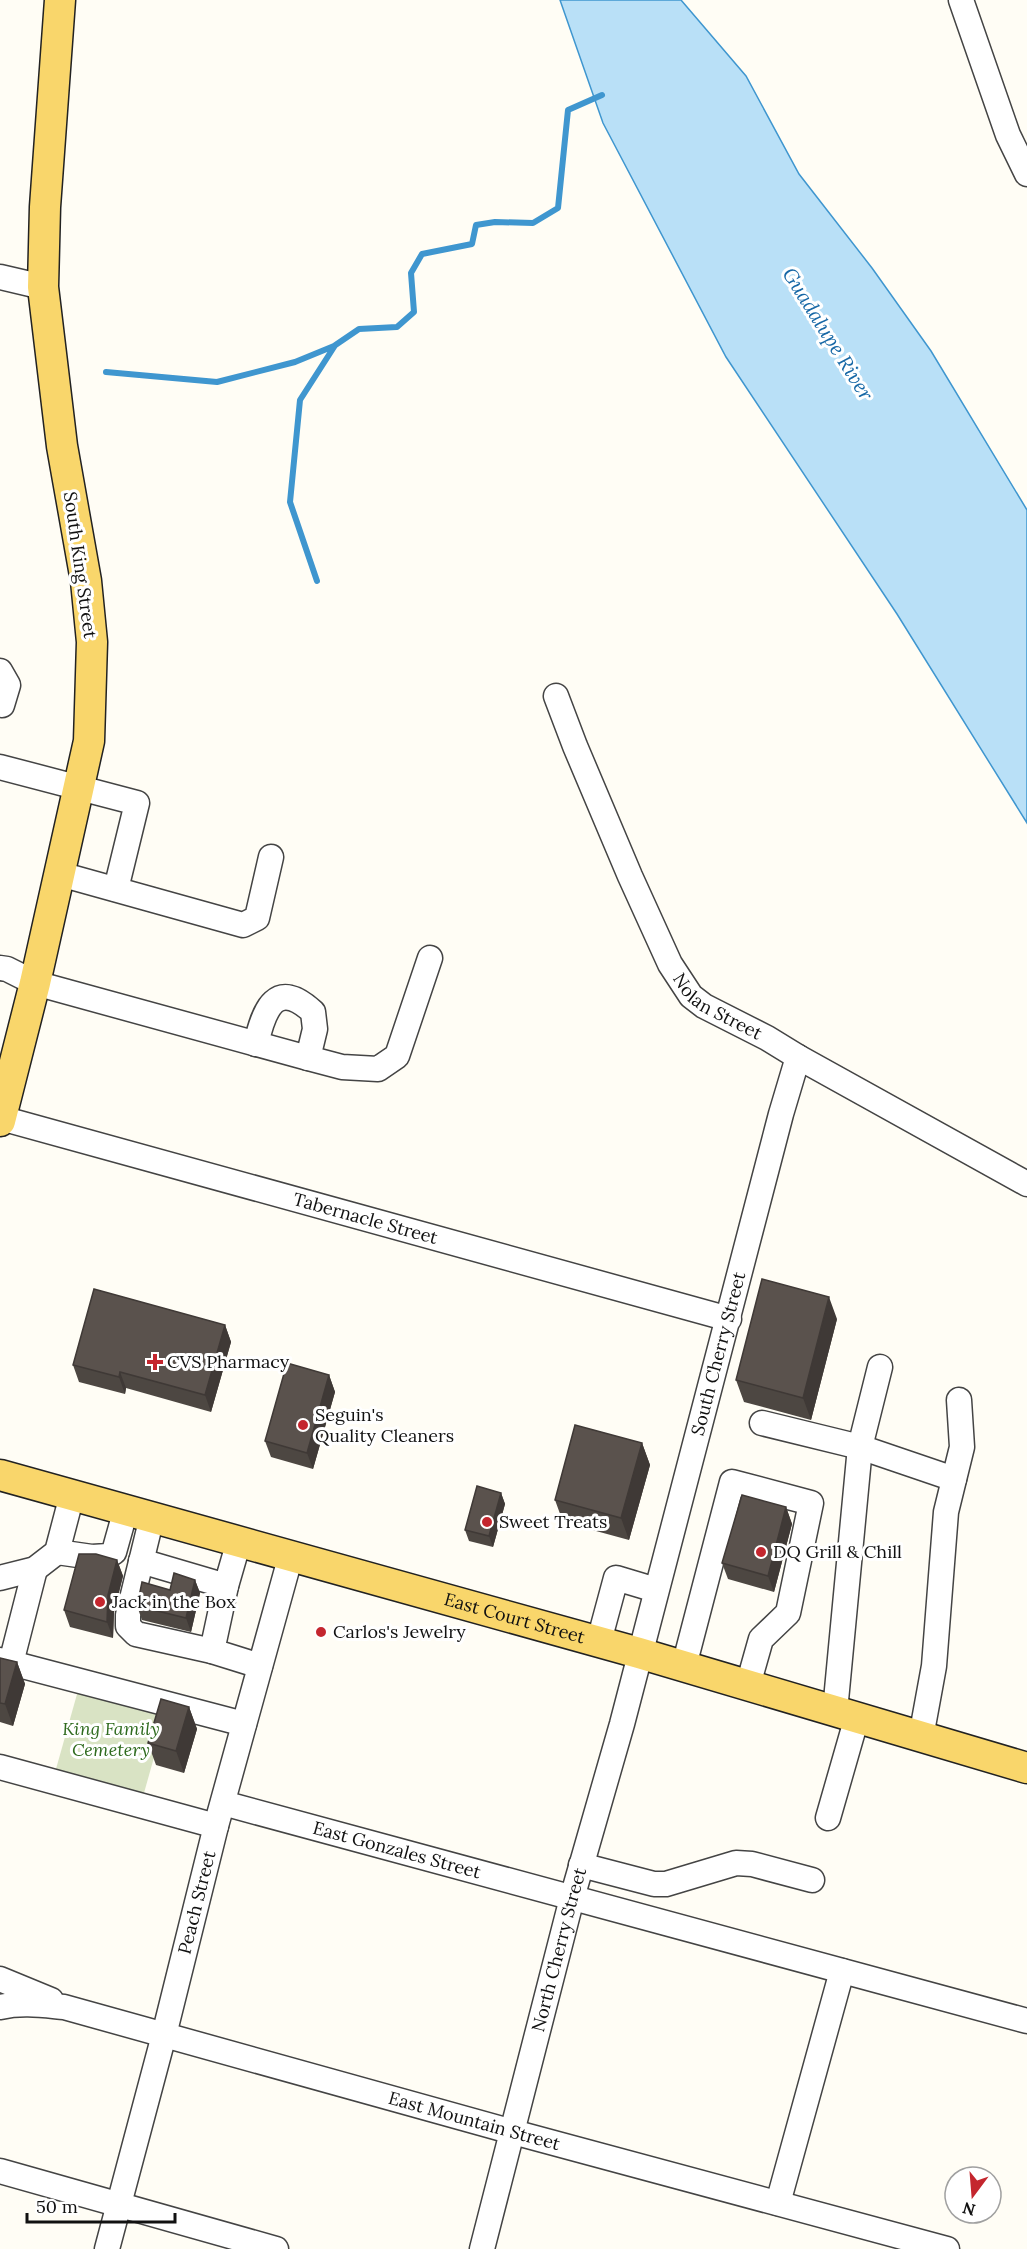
<svg xmlns="http://www.w3.org/2000/svg" width="1027" height="2249" font-family="Lora,serif">
  <rect width="100%" height="100%" fill="#fffdf5"/>
  <!-- cemetery -->
  <path fill="#d9e3c4" d="M79,1687L167,1711L144,1793L56,1769Z"/>
  <!-- water -->
  <path fill="#b9e0f7" stroke="#3f96cf" stroke-width="1.5" d="M560,0H681L746,76L799,174L872,268L931,351L1027,510V823L897,614L726,357L603,123Z"/>
  <g fill="none" stroke-linecap="round" stroke-linejoin="round">
    <!-- stream -->
    <path stroke="#3f96cf" stroke-width="6" d="M106,372L217,382L295,362L334,346L359,329L397,327L414,312L411,273L422,254L472,244L476,225L495,222L533,223L558,208L568,110L602,95
      M317,581L290,502L300,400L334,347"/>
    <defs>
      <g id="minor">
        <path d="M961,0L1008,135L1027,174"/>
        <path d="M0,277L43,287"/>
        <path d="M0,671L8,685L2,705L0,704"/>
        <path id="s1" d="M556,696L575,746L630,876L670,964L691,996L704,1006L767,1038L798,1057L1027,1184"/>
        <path d="M0,767L137,803L116,889"/>
        <path d="M60,874L243,925L257,918L271,857"/>
        <path d="M0,968L7,969L35,983L308,1058L342,1067L378,1069L397,1056L430,958"/>
        <path d="M256,1044C264,1009 276,978 313,1012L315,1029L308,1058"/>
        <path id="s2" d="M1,1118L729,1319"/>
        <path d="M762,1423L860,1447L954,1479"/>
        <path d="M152,1517L128,1615V1626L136,1634L212,1651"/>
        <path d="M239,1541L226,1586L212,1651L260,1666"/>
        <path d="M57,1552L92,1557L108,1556L114,1552L126,1509"/>
        <path d="M141,1561L226,1586"/>
        <path d="M0,1578L35,1569L57,1552L72,1495"/>
        <path d="M599,1641L616,1578L656,1590"/>
        <path d="M0,1660L244,1724"/>
        <path d="M11,1663L35,1569"/>
        <path d="M684,1666L732,1482L811,1503L788,1613L761,1639L748,1685"/>
        <path d="M835,1711L860,1447L880,1367"/>
        <path d="M921,1737L934,1666L946,1512L962,1447L959,1400"/>
        <path d="M0,1767L216,1826"/>
        <path id="s3" d="M223,1803L1027,2021"/>
        <path d="M828,1818L857,1717"/>
        <path d="M581,1865L654,1884H666L736,1863L752,1864L812,1880"/>
        <path d="M0,1979L51,2000"/>
        <path id="s4" d="M0,2007C22,2002 42,2005 64,2007L513,2132L947,2249"/>
        <path d="M0,2171L276,2249"/>
        <path d="M778,2203L842,1971"/>
        <path id="s5" d="M107,2249L164,2035L216,1826L291,1555"/>
        <path id="s6" d="M482,2249L572,1898L622,1724L781,1114L798,1057"/>
      </g>
      <g id="major">
        <path d="M0,1121L35,983L89,741L92,642L86,581L62,446L43,287L45,207L60,0"/>
        <path id="s7" d="M0,1475L639,1653L1027,1768"/>
      </g>
    </defs>
    <!-- minor casing -->
    <use href="#minor" stroke="#444" stroke-width="27"/>
    <!-- major casing -->
    <use href="#major" stroke="#222" stroke-width="33"/>
    <!-- minor -->
    <use href="#minor" stroke="#fff" stroke-width="24"/>
    <!-- major -->
    <use href="#major" stroke="#f9d66b" stroke-width="30"/>
  </g>
  <!-- wall -->
  <path fill="#4d4742" d="M837,1319L811,1420L744,1402L736,1380Z
    M225,1325L231,1342L211,1412L126,1388L125,1394L79,1382L73,1365Z
    M329,1375L335,1392L313,1469L271,1457L265,1441Z
    M642,1443L650,1465L629,1540L563,1522L555,1500Z
    M501,1493L505,1504L493,1547L469,1541L465,1530Z
    M786,1507L792,1524L774,1592L728,1579L722,1563Z
    M117,1560L123,1576L114,1612L113,1638L70,1627L64,1610Z
    M195,1580L200,1593L191,1632L142,1620L137,1606L170,1590Z
    M0,1658L17,1662L25,1684L13,1726L0,1722Z
    M189,1707L197,1729L184,1773L156,1765L148,1743Z"/>
  <!-- shaded-wall -->
  <path fill="#3f3936" d="M829,1297L837,1319L811,1420L803,1398Z
    M225,1325L231,1342L211,1412L205,1395Z
    M120,1372L126,1388L125,1394L119,1377Z
    M329,1375L335,1392L313,1469L307,1453Z
    M642,1443L650,1465L629,1540L621,1518Z
    M501,1493L505,1504L493,1547L489,1536Z
    M786,1507L792,1524L774,1592L768,1576Z
    M117,1560L123,1576L114,1612L113,1638L107,1622L108,1595Z
    M195,1580L200,1593L191,1632L186,1618Z
    M17,1662L25,1684L13,1726L5,1704Z
    M189,1707L197,1729L184,1773L176,1751Z"/>
  <!-- building -->
  <path fill="#5a524d" stroke="#3f3936" stroke-width="1.5" d="M762,1279L829,1297L803,1398L736,1380Z
    M94,1289L225,1325L205,1395L120,1372L119,1377L73,1365Z
    M287,1363L329,1375L307,1453L265,1441Z
    M575,1425L642,1443L621,1518L555,1500Z
    M477,1486L501,1493L489,1536L465,1530Z
    M742,1495L786,1507L768,1576L722,1563Z
    M79,1554H96L117,1560L108,1595L107,1622L64,1610Z
    M174,1573L195,1580L186,1618L137,1606L142,1582L170,1590Z
    M0,1658L17,1662L5,1704L0,1703Z
    M161,1699L189,1707L176,1751L148,1743Z"/>
  <!-- markers -->
  <g fill="#c4262e" stroke="#fff" stroke-width="2">
    <path d="M152 1353h6v6h6v6h-6v6h-6v-6h-6v-6h6z"/>
    <circle cx="303" cy="1425" r="6"/>
    <circle cx="487" cy="1522" r="6"/>
    <circle cx="761" cy="1552" r="6"/>
    <circle cx="100" cy="1602" r="6"/>
    <circle cx="321" cy="1632" r="6"/>
  </g>
  <g text-anchor="middle" stroke-width="6" stroke-linejoin="round" paint-order="stroke">
    <!-- street labels -->
    <g font-size="18" fill="#111" stroke="#fff">
      <text transform="translate(80 565) rotate(82)" y="6">South King Street</text>
      <text dy="6" stroke="none"><textPath href="#s1" startOffset="357">Nolan Street</textPath></text>
      <text dy="6" stroke="none"><textPath href="#s2" startOffset="378">Tabernacle Street</textPath></text>
      <text dy="6" stroke="none"><textPath href="#s6" startOffset="926">South Cherry Street</textPath></text>
      <text dy="6" stroke="none"><textPath href="#s7" startOffset="534">East Court Street</textPath></text>
      <text dy="6" stroke="none"><textPath href="#s3" startOffset="180">East Gonzales Street</textPath></text>
      <text dy="6" stroke="none"><textPath href="#s5" startOffset="358">Peach Street</textPath></text>
      <text dy="6" stroke="none"><textPath href="#s6" startOffset="309">North Cherry Street</textPath></text>
      <text dy="6" stroke="none"><textPath href="#s4" startOffset="490">East Mountain Street</textPath></text>
    </g>
    <!-- poi labels -->
    <g font-size="18" fill="#111" stroke="#fff" text-anchor="start">
      <text x="167" y="1368">CVS Pharmacy</text>
      <text x="315" y="1421">Seguin's<tspan x="315" dy="21">Quality Cleaners</tspan></text>
      <text x="499" y="1528">Sweet Treats</text>
      <text x="773" y="1558">DQ Grill &amp; Chill</text>
      <text x="112" y="1608">Jack in the Box</text>
      <text x="333" y="1638">Carlos's Jewelry</text>
    </g>
    <!-- park labels -->
    <g font-size="18" font-style="italic" fill="#2f6b1f" stroke="#fff">
      <text x="111" y="1735">King Family<tspan x="111" dy="21">Cemetery</tspan></text>
    </g>
    <!-- water labels -->
    <g font-size="20" font-style="italic" fill="#1768a6" stroke="#fff">
      <text transform="translate(828 334) rotate(58)" y="7">Guadalupe River</text>
    </g>
  </g>
  <!-- north arrow -->
  <g transform="translate(973 2195) rotate(196)"><circle r="28" fill="#ffffff" stroke="#a0a0a0" stroke-width="1.5"/>
  <path d="M0-4.5L10 22L0 15L-10 22Z" fill="#c4262e"/>
  <text y="-9" font-size="16" font-weight="bold" text-anchor="middle" fill="#111111">N</text>
  </g>
  <!-- scale -->
  <path d="M27 2213v9h148v-9" fill="none" stroke="#111111" stroke-width="3"/>
  <text x="36" y="2213" font-size="18" fill="#111111" stroke="#ffffff" stroke-width="4.5" paint-order="stroke">50 m</text>
</svg>
